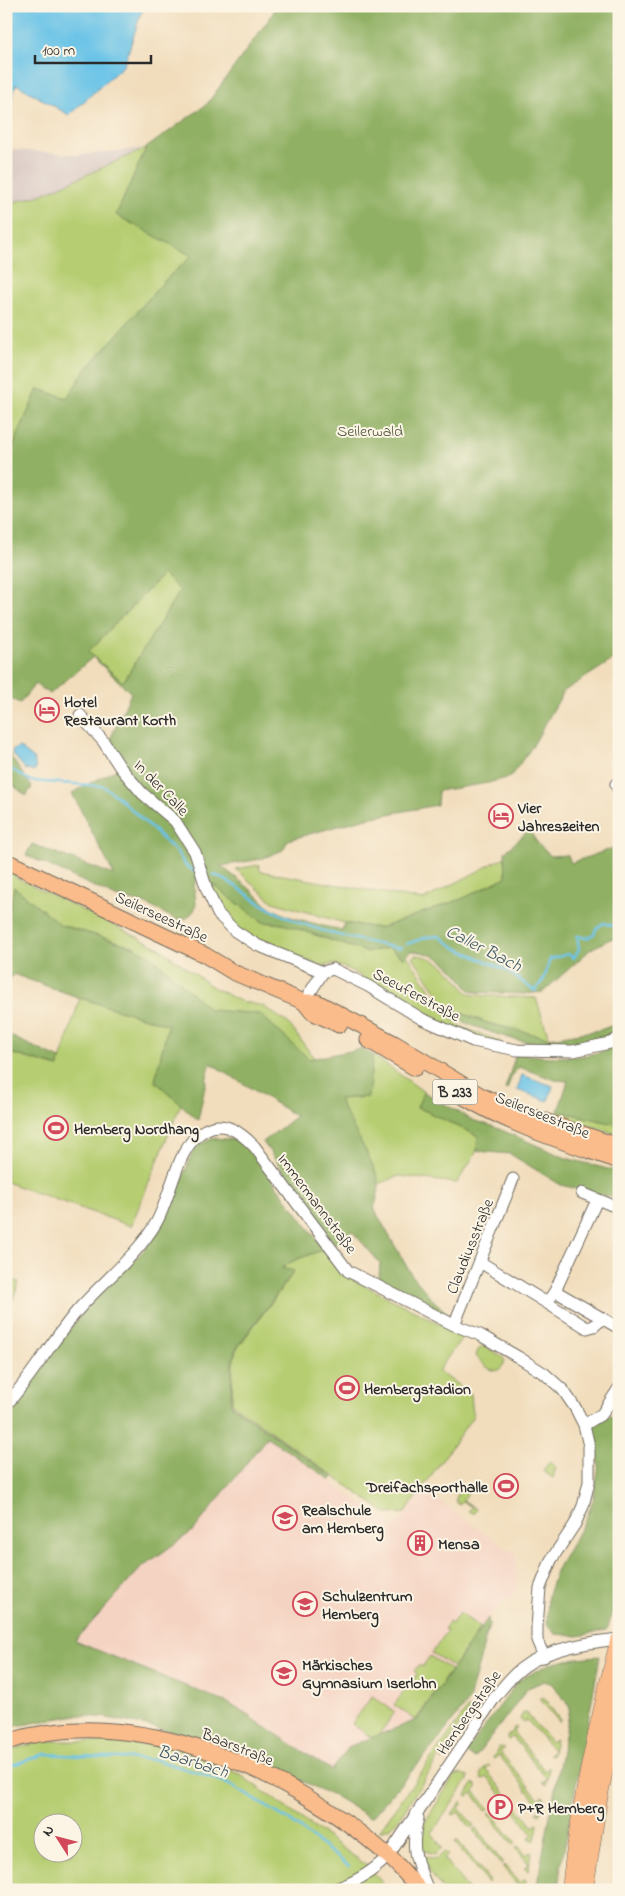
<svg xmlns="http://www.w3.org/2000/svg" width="625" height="1896" font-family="'Indie Flower',sans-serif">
  <rect width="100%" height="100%" fill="#fcf5e5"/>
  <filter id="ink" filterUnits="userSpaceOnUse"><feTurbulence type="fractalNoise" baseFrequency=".02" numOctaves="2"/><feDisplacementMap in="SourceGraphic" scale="10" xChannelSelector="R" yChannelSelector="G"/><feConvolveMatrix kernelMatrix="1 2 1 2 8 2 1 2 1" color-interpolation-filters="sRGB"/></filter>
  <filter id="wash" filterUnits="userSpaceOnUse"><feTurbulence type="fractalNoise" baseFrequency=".0096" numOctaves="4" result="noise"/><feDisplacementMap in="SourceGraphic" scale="20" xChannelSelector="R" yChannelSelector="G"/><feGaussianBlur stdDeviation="1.12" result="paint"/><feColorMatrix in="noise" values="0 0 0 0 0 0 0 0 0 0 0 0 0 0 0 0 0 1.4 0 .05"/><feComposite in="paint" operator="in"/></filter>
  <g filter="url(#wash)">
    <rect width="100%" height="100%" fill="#f1ddbc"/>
    <!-- built -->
    <path fill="#f5d3c2" d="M267,1437L395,1527L424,1490L516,1555L517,1591L488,1618L417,1720L350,1746L331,1770L230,1704L75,1641L142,1567L194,1530Z"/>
    <!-- industrial -->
    <path fill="#d1c0bd" d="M146,148L41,195L6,204V149L79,155Z"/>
    <!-- green -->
    <path fill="#b6cd71" stroke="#707c4e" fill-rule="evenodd" d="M146,148L117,215L193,256L167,278L84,372L67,398L38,389L6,462V204L41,195Z
      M164,573L180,591L123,682L88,652Z
      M505,857L506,877L464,898L380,928L344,923L273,902L236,869L259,865L260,871L423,900Z
      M6,868L15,873V877L158,947L214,988L240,1001L263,1006L288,1023L314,1058L309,1060L260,1014L210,1010L151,956L132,946L61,925L14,887L6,927Z
      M210,885H213L263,922L283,924L366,952L389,948L404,958L407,955L447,1015L462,1027L500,1041V1044L463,1033L440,1023L352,971L335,964L321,966L260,943L237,929L221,913Z
      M415,955C432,956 445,965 456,978C462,984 464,992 473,995L536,998L549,1038L487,1023L447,1007L413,957Z
      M80,998L168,1025L155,1081L181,1104L131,1226L6,1182V1052L58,1067Z
      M373,1055L424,1092L417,1107L478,1136L477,1151L457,1183L399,1176L379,1184C370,1154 350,1129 339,1099L368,1097Z
      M558,1111L619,1125V1135L556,1115Z
      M324,1249L337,1267L348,1277L463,1336L438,1371L471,1394L473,1416L405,1513L387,1514L232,1404L233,1364L236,1350L294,1272L281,1268L293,1261Z
      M6,1278L19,1282L6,1320Z
      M483,1346L502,1356L505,1361C498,1380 484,1366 476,1356L478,1350Z
      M550,1461L556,1468L553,1478L543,1471Z
      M462,1487L469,1491L463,1500L476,1509L474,1513L468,1512L472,1507L462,1501L459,1505C453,1499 458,1493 462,1487Z
      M459,1613L480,1627L472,1640L475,1642L470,1649L467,1647L453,1667L432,1653L447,1631L444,1629L449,1622L452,1624Z
      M430,1656L451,1670L442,1682L445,1684L441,1691L437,1689L416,1720L394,1705L417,1674L414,1671L419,1665L422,1667Z
      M372,1696L395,1712L375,1740L352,1724Z
      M543,1697L560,1720L559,1722L540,1699Z
      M477,1706H479L442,1761V1760Z
      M467,1709H471L399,1818L390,1828L379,1831Z
      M523,1713H526L551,1742L556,1739L552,1756L549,1754L553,1750L527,1720L523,1723L520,1719Z
      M515,1727L517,1728L513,1732L545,1771L549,1767L546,1785L542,1782L547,1779L513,1737L508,1740L507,1739V1737Z
      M44,1741L163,1742L239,1774L369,1867L388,1890H6V1751ZM42,1824H72V1854H42Z
      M499,1747L505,1748L500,1752L539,1799L543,1796L544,1797L540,1814L537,1812L541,1808L499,1755L494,1759L493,1758Z
      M488,1765L490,1766L486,1770L533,1827L537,1824L538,1825L535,1840H532L529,1838L533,1834L487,1777L482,1780L481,1773Z
      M461,1774L468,1776V1780L432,1833L442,1848L436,1854L421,1850L419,1838L421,1828L454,1776Z
      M474,1783L478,1787L474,1791L489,1809L486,1811L472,1793L468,1796L466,1795Z
      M461,1802L463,1804L459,1808L474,1826L471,1828L458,1812L454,1815L452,1814Z
      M490,1812L516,1843L513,1845L488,1814Z
      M476,1828L503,1863L501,1864L473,1830Z
      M457,1840L490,1881L488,1883L455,1842Z
      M518,1846L526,1855L530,1852L532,1853L528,1871L524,1868L529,1864L516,1848Z
      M445,1852L448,1855L444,1859L469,1890H443L429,1871L422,1855L436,1859Z
      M505,1865L520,1883L525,1879L526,1881L524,1890H521L503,1867Z"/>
    <!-- forest -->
    <path fill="#90b063" stroke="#5e6e47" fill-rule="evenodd" d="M276,6H619V656L564,691L532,747L510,777L488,783L438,791L437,805L367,818L288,840L283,850L261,859L221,866L249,888L268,906L287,916L342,931L344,923L380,928L464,898L506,877L505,852L529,830L538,844L551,856L568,855L571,863L619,846V938L610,939L591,949L543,992L523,994L474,992C467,990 465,983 460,977C444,959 435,953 411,951L404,958L389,948L366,952L283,924L263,922L213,885H210L198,877L194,885L196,904L194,911L187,918L177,920L144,903L116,897L26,855L32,844L114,875L72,793L123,766L109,742L131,693L93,657L50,694L35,684L20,703L6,697V462L38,389L67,398L84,372L167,278L192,256L116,215L146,148L207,104L272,15ZM163,574L180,591L123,682L88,652Z
      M6,750L32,787L26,796L6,779Z
      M14,887L61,925L132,946L151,956L210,1010L260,1014L309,1059L361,1049L373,1055L368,1097L339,1099C347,1120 379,1168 379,1186C379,1193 376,1202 374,1209L411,1274L434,1301L456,1321L429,1310L379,1278L380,1263L352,1231L335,1245L263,1142L296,1116L210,1063L198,1120L155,1081L168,1025L80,998L13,974L6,986V927Z
      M447,1007L487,1023L549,1038L600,1030L619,1023V1030C579,1056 523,1045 482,1029C476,1027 470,1025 464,1022C458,1019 452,1012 447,1007Z
      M6,1034L60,1059L59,1067L6,1052Z
      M619,1044V1125L558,1111L568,1081L555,1080L519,1067L512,1075L507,1090L505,1089L516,1054C550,1057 587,1062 619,1044Z
      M424,1092L472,1120L492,1126L566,1158L619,1172V1199L561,1185L510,1154L477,1151L478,1136L417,1107Z
      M214,1138L239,1140L251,1152L324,1249L293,1261L282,1268L294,1271L235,1350L232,1364L231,1405L333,1477L331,1480L267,1437L194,1530L142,1567L75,1641L230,1704L331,1770L350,1746L417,1720L488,1618L489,1625L469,1700L436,1743L371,1818L336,1797L258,1760L223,1745L167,1730L108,1718L76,1715L6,1728V1413L83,1312L145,1249L157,1233L170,1210L194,1148L200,1144Z
      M618,1416L619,1586L608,1627L606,1630L578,1636L555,1634L547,1624L548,1595L556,1571L586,1519L593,1500L599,1465L591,1418Z
      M600,1656L560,1872L558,1890H536L570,1708L553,1684L544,1681L528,1688L475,1758L465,1753L519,1680L549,1664L576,1658Z"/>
    <!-- water -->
    <path fill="#69c3e7" stroke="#4a7789" d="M6,6H146L141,13L124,65L69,115L16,84L12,99L6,97Z
      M19,747L34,759L36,769L33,771L26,770L12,753L13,750Z
      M522,1075L553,1086L548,1101L517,1090Z"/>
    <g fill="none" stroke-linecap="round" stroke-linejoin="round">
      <!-- stream -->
      <path stroke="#69c3e7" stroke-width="2.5" d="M6,761L11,769L31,781L103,786L118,797L177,852L185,865L197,873
        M214,875C235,882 251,899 270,909C311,931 352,939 398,948L401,947
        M407,944L427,937L439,936L456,948L506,970L535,991L544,979L550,959L568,954L574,958L579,949L577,936L587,938L594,934L596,929L603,923L619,927
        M6,1767L45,1754L156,1760L202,1774L230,1785L289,1820L349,1866
        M376,1888L378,1890"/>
    </g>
  </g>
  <g filter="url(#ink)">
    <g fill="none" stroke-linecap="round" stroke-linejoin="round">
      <defs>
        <path id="minor" d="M80,715L103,741L120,767L142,793L175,821L195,852L207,890L218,914L235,931L257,945L323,972
          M616,784L619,792
          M304,1002L323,972L333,969L368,986L422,1019L473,1041L517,1050L573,1051L610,1043L619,1038
          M582,1193L619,1208
          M480,1262L547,1303L555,1291L619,1328
          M555,1291L597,1200
          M547,1303L587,1328L594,1326L602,1319
          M454,1325L513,1179
          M6,1405C32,1376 52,1341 77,1311C103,1281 136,1257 156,1223C172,1196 176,1145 205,1130C224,1119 241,1133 254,1146L348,1271L454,1325L480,1335L518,1357L545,1374L563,1390L576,1409L584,1425L589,1446V1482L583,1506L575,1524L551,1560L540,1588L537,1627V1640L544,1657
          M584,1425L602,1414L619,1388
          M418,1818C410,1849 416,1861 428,1890
          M332,1890C355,1883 372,1873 388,1856L495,1697C504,1686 511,1676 522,1668C546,1649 589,1642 619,1639"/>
        <path id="major" d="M6,861L205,955L233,972L304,1002H317L394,1043L480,1095L515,1111L619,1146
          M304,1002L312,1012L339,1025
          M368,1040L415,1068
          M459,1094C508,1125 564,1142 619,1161
          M6,1742C135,1701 290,1770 386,1854C399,1865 409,1878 420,1890"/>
        <path id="highway" d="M571,1890C579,1806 599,1723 619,1642
          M584,1890L598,1799L619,1698"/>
      </defs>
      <!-- minor casing -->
      <use href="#minor" stroke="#70695e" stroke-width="13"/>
      <!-- major casing -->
      <use href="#major" stroke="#70695e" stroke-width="17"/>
      <!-- highway casing -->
      <use href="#highway" stroke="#70695e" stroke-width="19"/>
      <!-- minor -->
      <use href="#minor" stroke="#fff" stroke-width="11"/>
      <!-- major -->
      <use href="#major" stroke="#fabc8b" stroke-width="15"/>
      <!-- highway -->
      <use href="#highway" stroke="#fabc8b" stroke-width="18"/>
    </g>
  </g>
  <!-- icons -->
  <defs>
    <symbol id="hotel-ring" viewBox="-11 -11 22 22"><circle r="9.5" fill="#fcf5e5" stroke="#d1495b" stroke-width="1.5"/><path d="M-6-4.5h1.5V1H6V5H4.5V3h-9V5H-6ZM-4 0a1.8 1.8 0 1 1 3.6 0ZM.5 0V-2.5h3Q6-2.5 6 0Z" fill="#d1495b"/></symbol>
    <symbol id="stadium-ring" viewBox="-11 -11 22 22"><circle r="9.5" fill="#fcf5e5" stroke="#d1495b" stroke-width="1.5"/><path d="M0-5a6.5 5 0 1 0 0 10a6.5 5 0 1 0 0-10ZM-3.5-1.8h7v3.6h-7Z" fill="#d1495b"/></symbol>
    <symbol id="school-ring" viewBox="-11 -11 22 22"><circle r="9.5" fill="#fcf5e5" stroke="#d1495b" stroke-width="1.5"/><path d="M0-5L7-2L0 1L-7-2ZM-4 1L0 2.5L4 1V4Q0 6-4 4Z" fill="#d1495b"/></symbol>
    <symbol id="building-ring" viewBox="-11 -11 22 22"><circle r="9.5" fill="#fcf5e5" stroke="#d1495b" stroke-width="1.5"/><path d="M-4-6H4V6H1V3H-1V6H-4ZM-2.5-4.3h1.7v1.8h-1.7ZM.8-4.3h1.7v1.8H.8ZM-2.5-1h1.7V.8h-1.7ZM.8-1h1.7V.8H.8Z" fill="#d1495b"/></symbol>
    <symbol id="parking-ring" viewBox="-11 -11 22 22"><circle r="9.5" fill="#fcf5e5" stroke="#d1495b" stroke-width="1.5"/><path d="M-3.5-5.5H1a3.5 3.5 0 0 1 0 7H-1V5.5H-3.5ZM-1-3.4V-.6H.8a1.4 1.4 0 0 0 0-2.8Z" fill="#d1495b"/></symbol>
  </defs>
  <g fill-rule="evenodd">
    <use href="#hotel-ring" x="33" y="696" width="28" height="28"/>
    <use href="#hotel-ring" x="487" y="802" width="28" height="28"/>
    <use href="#stadium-ring" x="42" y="1114" width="28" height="28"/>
    <use href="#stadium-ring" x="333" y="1374" width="28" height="28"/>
    <use href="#stadium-ring" x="492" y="1472" width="28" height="28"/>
    <use href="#school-ring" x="271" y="1504" width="28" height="28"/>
    <use href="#building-ring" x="406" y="1529" width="28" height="28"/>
    <use href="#school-ring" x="291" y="1590" width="28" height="28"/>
    <use href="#school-ring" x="270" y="1659" width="28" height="28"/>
    <use href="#parking-ring" x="486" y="1793" width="28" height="28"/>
  </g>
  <g text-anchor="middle" stroke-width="4" stroke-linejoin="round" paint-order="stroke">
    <!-- shield labels -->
    <rect fill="#fcf5e5" stroke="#6a6863" stroke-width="1" x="432.5" y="1079.5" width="45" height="25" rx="4"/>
    <g font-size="15" font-weight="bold" fill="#2b2b2b">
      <text x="455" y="1097">B 233</text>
    </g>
    <!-- park labels -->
    <g font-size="16" fill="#4e543c" stroke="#fcf5e5">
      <text x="370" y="436">Seilerwald</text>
    </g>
    <!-- poi labels -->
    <g font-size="16" font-weight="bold" fill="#2b2b2b" stroke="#fcf5e5" text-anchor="start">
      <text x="64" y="707">Hotel<tspan x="64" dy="18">Restaurant Korth</tspan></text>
      <text x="518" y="813">Vier<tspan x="518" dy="18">Jahreszeiten</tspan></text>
      <text x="74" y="1134">Hemberg Nordhang</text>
      <text x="364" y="1394">Hembergstadion</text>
      <text x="488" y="1492" text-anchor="end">Dreifachsporthalle</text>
      <text x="302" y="1515">Realschule<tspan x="302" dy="18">am Hemberg</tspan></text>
      <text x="438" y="1549">Mensa</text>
      <text x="322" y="1601">Schulzentrum<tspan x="322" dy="18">Hemberg</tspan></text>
      <text x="302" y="1670">Märkisches<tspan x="302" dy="18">Gymnasium Iserlohn</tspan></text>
      <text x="518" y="1813">P+R Hemberg</text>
    </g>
    <!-- street labels -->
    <g font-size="16" fill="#2b2b2b" stroke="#fcf5e5">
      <text transform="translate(162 787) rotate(46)" y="6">In der Calle</text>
      <text transform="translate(162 916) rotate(25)" y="6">Seilerseestraße</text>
      <text transform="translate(417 994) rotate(28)" y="6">Seeuferstraße</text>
      <text transform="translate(543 1114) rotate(22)" y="6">Seilerseestraße</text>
      <text transform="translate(318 1203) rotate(53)" y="6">Immermannstraße</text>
      <text transform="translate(469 1246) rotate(-68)" y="6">Claudiusstraße</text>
      <text transform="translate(468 1712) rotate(-55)" y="6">Hembergstraße</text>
      <text transform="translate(238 1746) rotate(22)" y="6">Baarstraße</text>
    </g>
    <!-- water labels -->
    <g font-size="18" font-style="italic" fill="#3e5963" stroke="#fcf5e5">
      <text transform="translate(484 948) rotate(27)" y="6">Caller Bach</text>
      <text transform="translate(193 1761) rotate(18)" y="6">Baarbach</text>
    </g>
  </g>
  <!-- margin -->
  <rect width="625" height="1896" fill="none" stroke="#fcf5e5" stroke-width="25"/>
  <!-- north arrow -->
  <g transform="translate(58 1838) rotate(306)"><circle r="24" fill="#fcf5e5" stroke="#a8a49b"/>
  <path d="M0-4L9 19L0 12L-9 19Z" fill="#d1495b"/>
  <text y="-8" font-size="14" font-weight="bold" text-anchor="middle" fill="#2b2b2b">N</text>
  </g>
  <!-- scale -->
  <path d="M35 55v8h116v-8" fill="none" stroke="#2b2b2b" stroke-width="2.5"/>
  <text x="42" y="55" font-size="15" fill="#2b2b2b" stroke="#fcf5e5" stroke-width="4" paint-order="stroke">100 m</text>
</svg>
